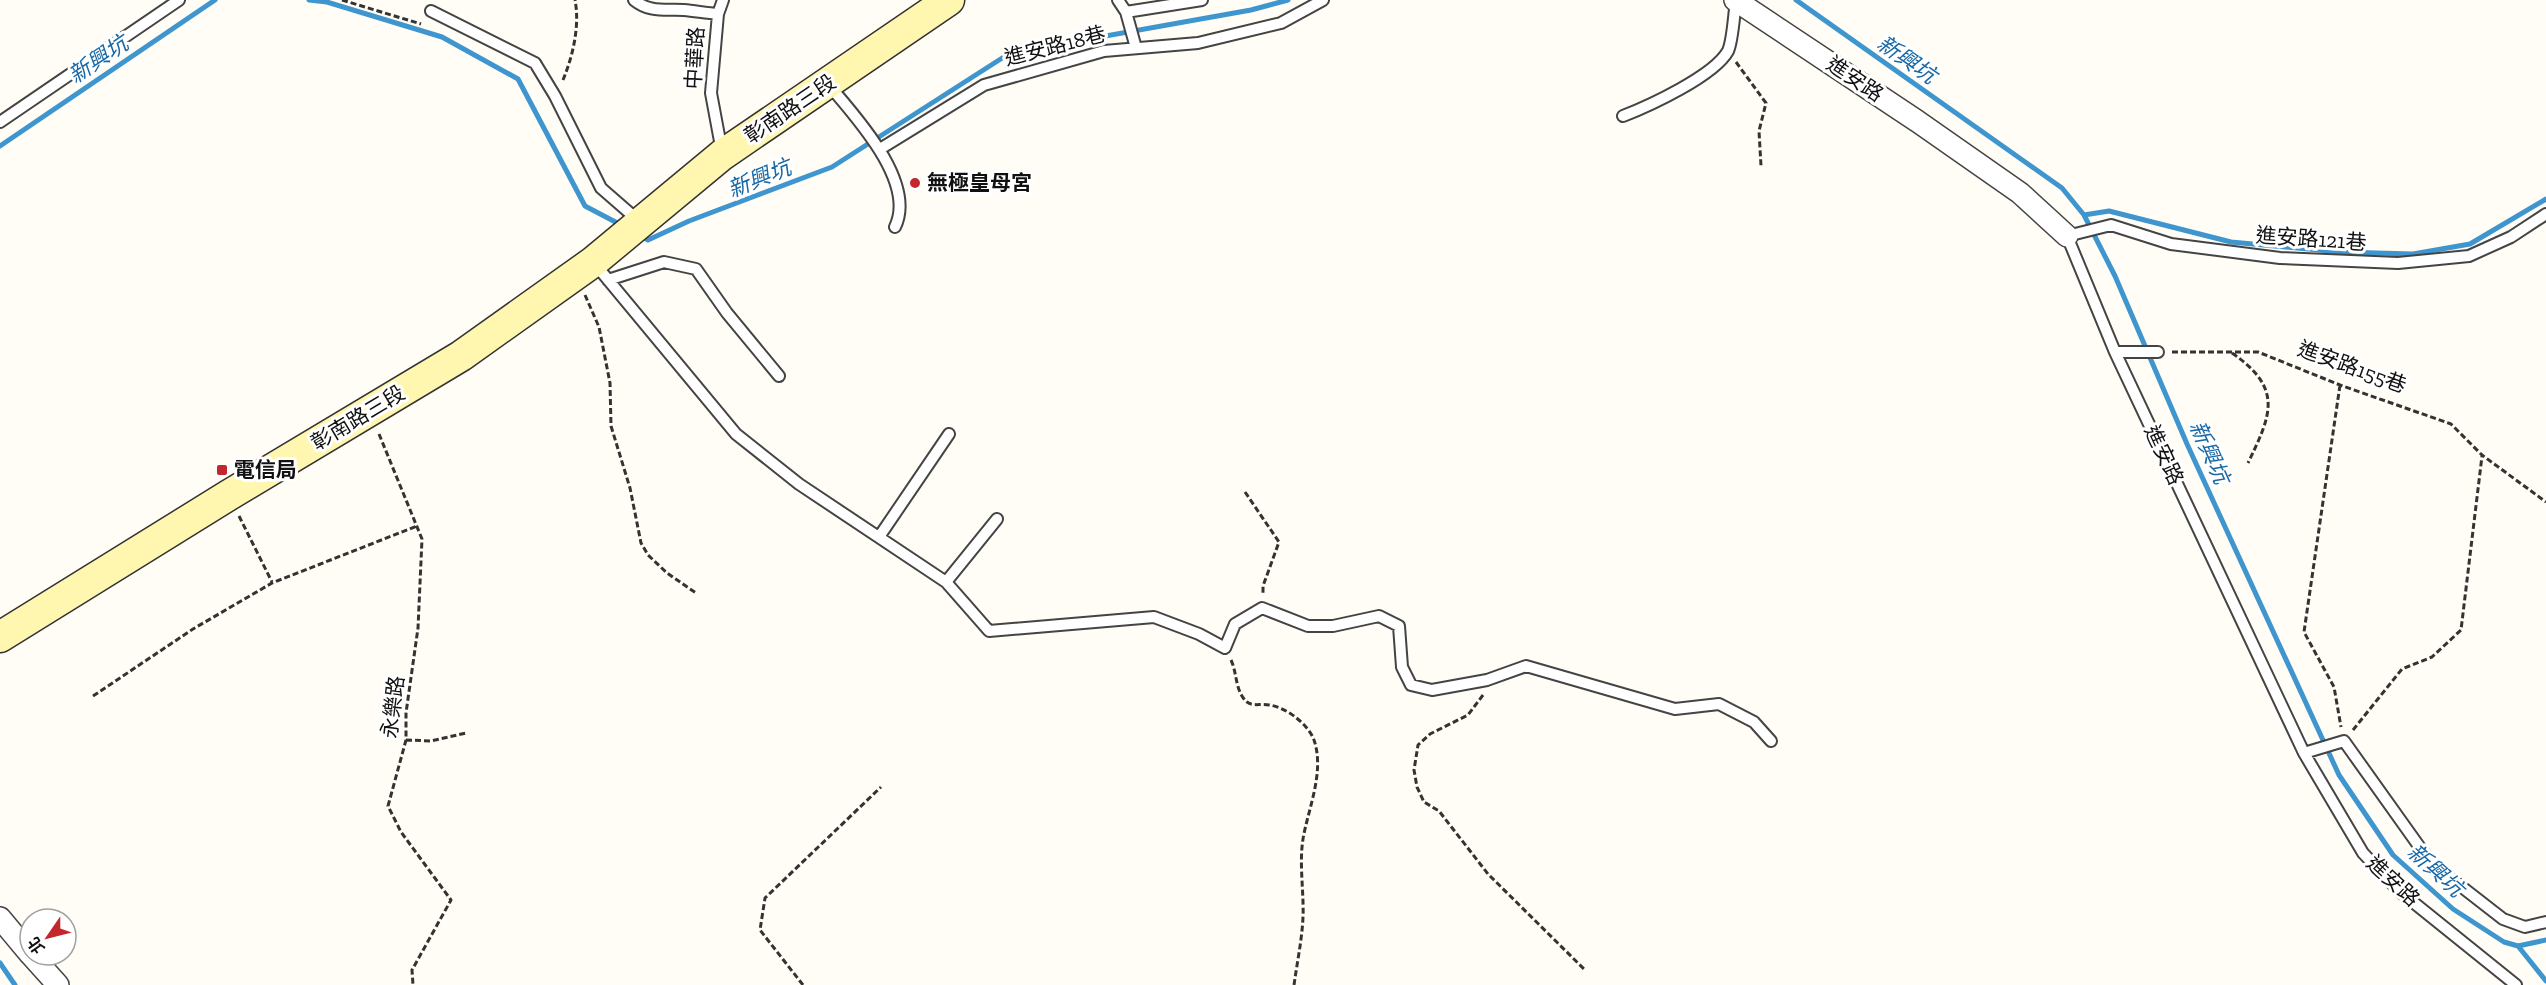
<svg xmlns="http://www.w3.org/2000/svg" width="2546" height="985" font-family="'Zilla Slab','Noto Sans TC',serif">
  <rect width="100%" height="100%" fill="#fffdf5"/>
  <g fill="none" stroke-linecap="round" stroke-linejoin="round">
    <!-- stream -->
    <path stroke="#3f96cf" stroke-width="5" d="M309,0L327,2L442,37L518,79L585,206L623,226
      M1796,0L2062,188L2084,215L2115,276L2187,444L2339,775L2393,855L2453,909L2504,942L2518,946L2546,940
      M0,146L215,0
      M2084,215L2109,211L2231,242L2341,252L2413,254L2470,244L2546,199
      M641,236L648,240L689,221L832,167L1010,53L1251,10L1288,0
      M2518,946L2546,981
      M0,963L15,985"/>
    <defs>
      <path id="lane" d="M634,0C650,13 665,9 684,10C695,11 706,13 718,14
        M1118,0L1126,12L1136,48
        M431,11L535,63L555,96L601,188L640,222
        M1126,12L1202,0
        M828,84C855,116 917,182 895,227
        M1623,116C1649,106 1714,76 1728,51C1733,40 1734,13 1736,1
        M0,122L179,0
        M880,149L984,85L1104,51L1198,43L1281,23L1323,0
        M722,152L711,93L718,14L723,0
        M595,264L736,434L799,484L946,582L989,631L1154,617L1199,634L1225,648L1235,624L1262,608L1308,626H1333L1379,616L1399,626L1402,667L1411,685L1432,690L1487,680L1526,666L1675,709L1719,704L1754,722L1771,741
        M608,280L664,262L696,269L727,313L779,376
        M2115,352H2158
        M879,537L949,434
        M946,582L997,519
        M2304,753L2344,741L2431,863L2503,919L2525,927L2546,922
        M2516,985L2398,890L2363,853L2304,753L2115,352L2067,236L2111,225L2171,244L2280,258L2398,263L2469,256L2511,237L2546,214"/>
      <path id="street" d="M1735,0L1917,121L2020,193L2067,236
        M0,918L30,954
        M31,955L58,985"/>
      <path id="secondary" d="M0,637L229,495L461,356L593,262L722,155L949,0"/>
    </defs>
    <!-- lane casing -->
    <use href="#lane" stroke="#444" stroke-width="14"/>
    <!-- street casing -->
    <use href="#street" stroke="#444" stroke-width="24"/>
    <!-- secondary casing -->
    <use href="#secondary" stroke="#333" stroke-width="33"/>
    <!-- path -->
    <path stroke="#333" stroke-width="3" stroke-dasharray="6 3" stroke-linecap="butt" d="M342,0L421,24
      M1736,62L1766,103L1759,131L1761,166
      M563,80C573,56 580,25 575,0
      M585,295L599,327L610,383L611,426L630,488L641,543L648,555L667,573L696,593
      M2172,352H2258L2340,385L2451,424L2482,455L2546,502
      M2232,353C2284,389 2271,415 2248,463
      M2340,385L2304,632L2334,687L2341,727
      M379,434L422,539L418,628L406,713V740L388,806L401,832L451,900L412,970L413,985
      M1245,492L1279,542L1263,586V594
      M239,516L272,582
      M1231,660C1237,673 1235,687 1244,699C1250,708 1260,703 1269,705C1286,707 1308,724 1314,740C1325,772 1308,809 1303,839C1299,864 1304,892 1303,917C1302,940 1297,963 1294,985
      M1483,695L1468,715L1430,734L1418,745L1414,770L1417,787L1424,802L1439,811L1488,874L1584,969
      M93,696L193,629L272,583L417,526
      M2353,730L2402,669L2432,657L2461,630L2482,456
      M406,740L431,741L466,733
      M803,985L760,930L765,898L881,787"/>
    <!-- lane -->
    <use href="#lane" stroke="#fff" stroke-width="10"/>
    <!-- street -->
    <use href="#street" stroke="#fff" stroke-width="21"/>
    <!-- secondary -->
    <use href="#secondary" stroke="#fff6b0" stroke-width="30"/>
  </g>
  <!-- markers -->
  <g fill="#c4262e" stroke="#fff" stroke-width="2">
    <circle cx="915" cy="183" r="6"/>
    <rect x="216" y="464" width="12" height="12" rx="3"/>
  </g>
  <g text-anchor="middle" stroke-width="6" stroke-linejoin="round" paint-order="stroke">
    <!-- street labels -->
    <g font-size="21" fill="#111" stroke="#fff">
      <text transform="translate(1055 46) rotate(-14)" y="7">進安路18巷</text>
      <text transform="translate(695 58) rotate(-87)" y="7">中華路</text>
      <text transform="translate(1855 79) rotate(34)" y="7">進安路</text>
      <text transform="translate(790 109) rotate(-34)" y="7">彰南路三段</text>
      <text transform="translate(2311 239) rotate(4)" y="7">進安路121巷</text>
      <text transform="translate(2352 367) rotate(20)" y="7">進安路155巷</text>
      <text transform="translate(358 418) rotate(-31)" y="7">彰南路三段</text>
      <text transform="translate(2164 455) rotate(65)" y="7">進安路</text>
      <text transform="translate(393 707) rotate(-83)" y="7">永樂路</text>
      <text transform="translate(2393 881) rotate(43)" y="7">進安路</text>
    </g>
    <!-- poi labels -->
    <g font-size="21" font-weight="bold" fill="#111" stroke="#fff" text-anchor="start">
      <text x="927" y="190">無極皇母宮</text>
      <text x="234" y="477">電信局</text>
    </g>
    <!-- water labels -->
    <g font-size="22" font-style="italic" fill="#1768a6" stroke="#fff">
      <text transform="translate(98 59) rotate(-34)" y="8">新興坑</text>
      <text transform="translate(1907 59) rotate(35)" y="8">新興坑</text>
      <text transform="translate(759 178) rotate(-22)" y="8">新興坑</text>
      <text transform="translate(2210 452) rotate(66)" y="8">新興坑</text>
      <text transform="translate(2436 870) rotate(42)" y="8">新興坑</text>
    </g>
  </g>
  <!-- north arrow -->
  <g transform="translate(48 937) rotate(235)"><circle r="28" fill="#ffffff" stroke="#a0a0a0" stroke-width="1.5"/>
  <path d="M0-4.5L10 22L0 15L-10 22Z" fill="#c4262e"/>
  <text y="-9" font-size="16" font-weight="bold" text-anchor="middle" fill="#111111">北</text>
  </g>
</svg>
